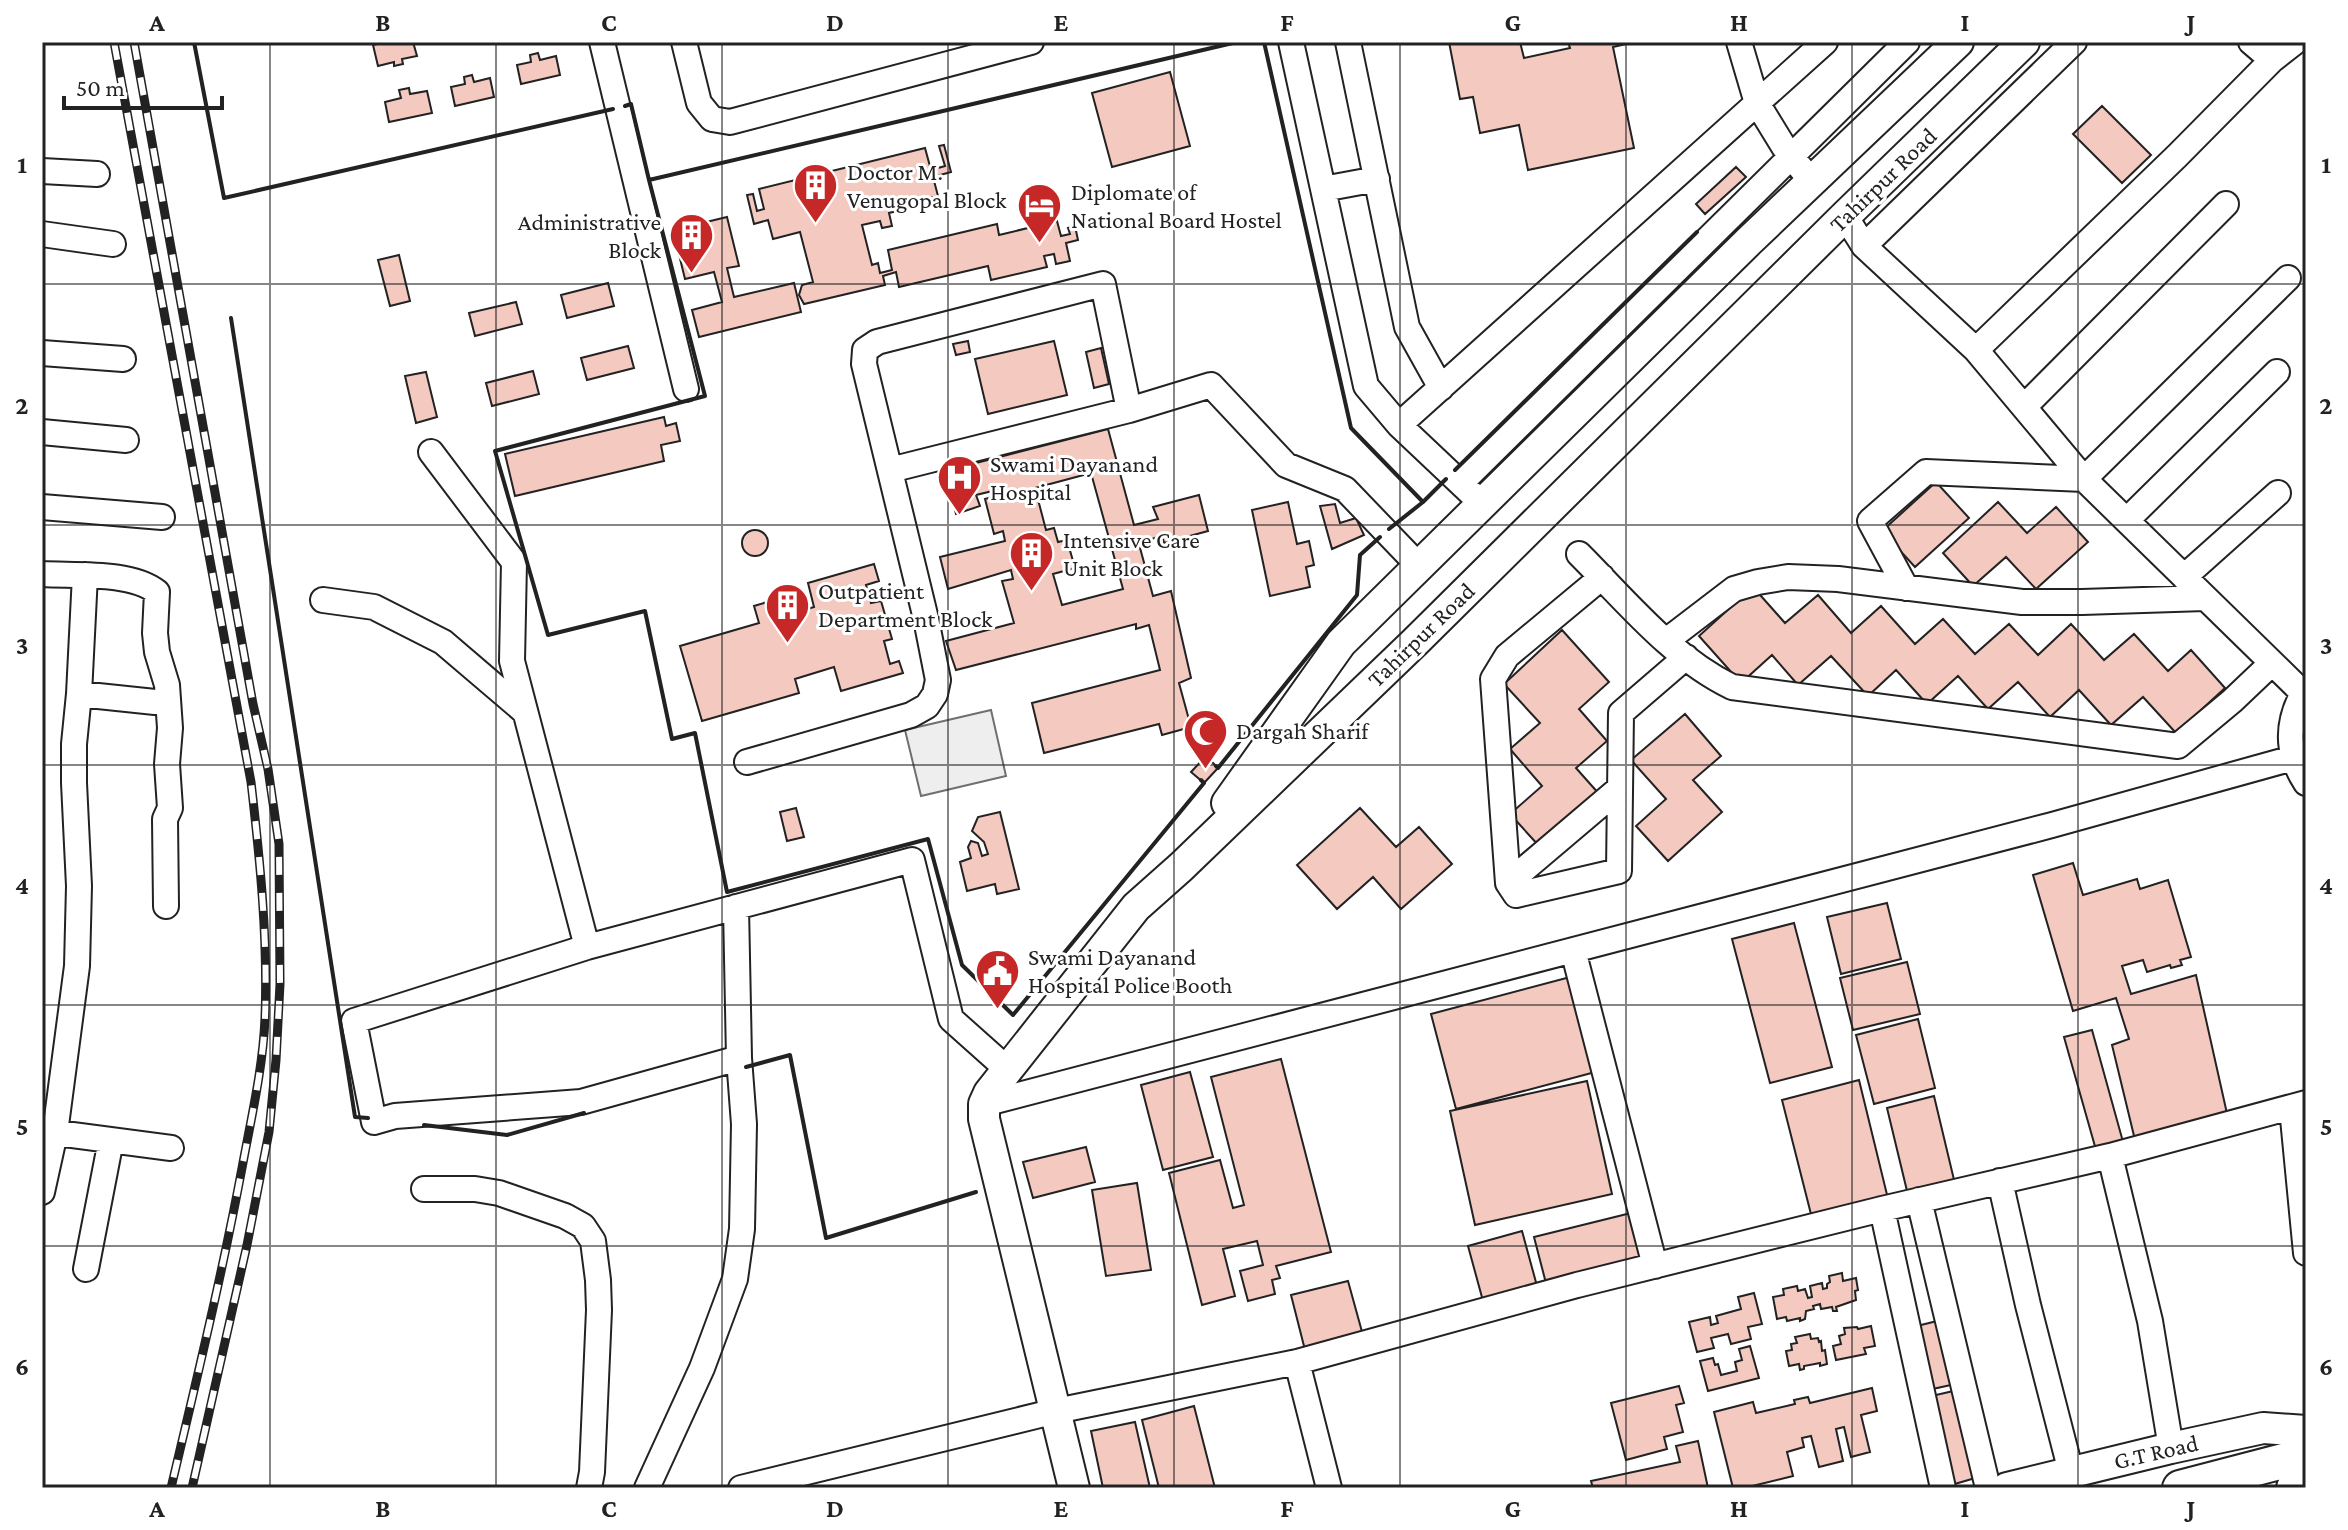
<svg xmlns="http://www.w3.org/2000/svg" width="2348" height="1530" font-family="'Crimson Pro',serif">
  <rect width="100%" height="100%" fill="#fff"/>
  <!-- green -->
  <path fill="#eee" stroke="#6f6f6f" stroke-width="2" d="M991,710L1006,776L921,796L905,730Z"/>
  <!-- building -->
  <path fill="#f3c9c0" stroke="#222" stroke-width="2" fill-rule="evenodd" d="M386,42H413L417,56L402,59L403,64L394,66V62L378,66L373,45Z
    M1449,42H1520L1524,58L1570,48L1568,42H1625L1626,44L1613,47L1634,148L1528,170L1519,125L1480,133L1473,97L1460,99Z
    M538,53L540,60L556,56L560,75L521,84L517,65L531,62L530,55Z
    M1170,72L1190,146L1112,167L1092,93Z
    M472,75L474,82L490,78L494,97L455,106L451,87L465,84L464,77Z
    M409,88L410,94L427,91L432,113L389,122L385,102L401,98L399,90Z
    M2102,106L2151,155L2122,183L2073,134Z
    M944,145L951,172L933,177L938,196L909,203L910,208L889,213L892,226L882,228L880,221L862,225L872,265L878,263L880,273L892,270L888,250L997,224L999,235L1057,221L1061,236L1070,234L1068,228L1075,226L1078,240L1066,243L1070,261L1056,264L1054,254L1044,256L1047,267L991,280L988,266L899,287L896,272L883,276L885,285L804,304L799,295L802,285L813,282L800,232L773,239L768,220L754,224L747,195L753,194L757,211L764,209L759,189L925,148L931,170L945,166L939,146Z
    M1736,167L1746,177L1705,214L1696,204Z
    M727,217L739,266L727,268L734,297L794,283L801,312L699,337L692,310L722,302L714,272L685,279L673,230Z
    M399,255L410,301L390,306L378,260Z
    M608,283L614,306L567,318L561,295Z
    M516,302L522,324L475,336L469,313Z
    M968,341L970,352L956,355L953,344Z
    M1054,341L1067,395L988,414L975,359Z
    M628,346L634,368L587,380L581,358Z
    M1101,348L1109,384L1094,388L1086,352Z
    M533,371L539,394L492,406L486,383Z
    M426,372L437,417L416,423L405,376Z
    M664,417L666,426L676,423L680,441L661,445L664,461L515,496L505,454Z
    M1108,429L1134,525L1158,519L1153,507L1199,495L1208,531L1164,543L1162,535L1139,544L1153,596L1171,591L1191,678L1179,683L1191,727L1162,735L1159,724L1044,753L1032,703L1160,670L1149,625L1136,629V624L956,670L946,641L1014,623L1002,581L1013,579L1011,570L948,589L940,557L1005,541L1003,531L994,534L985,499L1007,493L1005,488L976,495L980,506L956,514L945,471ZM1091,473L1123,589L1062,605L1053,574L1075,568L1067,540L1058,542L1054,528L1046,530L1035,488Z
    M1936,482L1969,518L1915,567L1882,531Z
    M1288,502L1297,544L1309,541L1314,565L1306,567L1310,587L1270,596L1252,510Z
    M1998,502L2027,533L2056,507L2088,542L2036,589L2006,557L1973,586L1943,553Z
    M1335,504L1340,523L1356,518L1364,535L1332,549L1320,506Z
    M742 543a13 13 0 1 1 26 0a13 13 0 1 1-26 0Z
    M874,564L879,581L866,585L871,603L881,601L892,639L884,641L890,664L899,661L903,673L841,691L834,667L795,679L799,693L702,721L680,646L759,623L754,606L791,595L797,612L814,607L808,583Z
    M1753,587L1785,623L1818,595L1851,633L1881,606L1915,644L1943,619L1975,654L2009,624L2038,655L2071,624L2104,660L2134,634L2168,671L2191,650L2225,688L2176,733L2143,697L2111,725L2079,690L2050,717L2018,682L1988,709L1958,676L1927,704L1896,670L1868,696L1831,656L1798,685L1772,655L1741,683L1699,636Z
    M1562,630L1609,682L1579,709L1607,741L1576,768L1600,795L1540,847L1510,814L1542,786L1510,749L1540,723L1504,684Z
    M1685,714L1721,756L1693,780L1722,812L1668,861L1636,826L1666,799L1631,760Z
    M1206,756L1218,768L1204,783L1191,772Z
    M796,808L804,837L787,841L780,812Z
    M1360,808L1396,847L1419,827L1452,864L1401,909L1373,877L1337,909L1297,865Z
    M1000,812L1019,889L997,894L995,884L967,891L960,862L971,858L968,847L971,841L978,843L982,856L988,854L984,842L972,831L978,817Z
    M2073,863L2083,895L2137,879L2140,889L2168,880L2191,957L2180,960L2182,965L2171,968L2170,965L2147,972L2143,960L2122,966L2131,994L2196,975L2228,1118L2135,1140L2112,1045L2129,1039L2116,998L2073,1011L2033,875Z
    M1887,903L1901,959L1841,974L1827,917Z
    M1794,923L1832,1067L1770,1083L1732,939Z
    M1907,962L1920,1014L1853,1030L1840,978Z
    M1574,976L1599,1071L1456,1109L1431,1014Z
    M1918,1019L1935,1088L1874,1104L1856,1035Z
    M2092,1030L2125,1149L2098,1157L2064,1037Z
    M1281,1059L1331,1252L1276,1266L1280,1278L1272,1280L1275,1294L1248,1301L1240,1271L1263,1265L1257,1241L1223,1249L1235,1296L1202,1305L1169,1173L1220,1160L1233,1208L1244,1205L1211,1077Z
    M1190,1072L1213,1157L1163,1170L1141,1085Z
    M1859,1080L1890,1207L1814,1226L1782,1100Z
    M1587,1081L1612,1194L1475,1225L1450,1111Z
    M1934,1096L1955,1184L1908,1195L1887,1108Z
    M1086,1147L1095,1182L1033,1198L1023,1162Z
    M1137,1183L1151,1270L1106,1276L1092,1190Z
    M1631,1213L1644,1266L1548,1291L1534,1237Z
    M1522,1231L1537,1286L1483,1301L1468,1246Z
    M1842,1273L1843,1281L1856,1278L1858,1290L1855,1291L1856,1300L1836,1307L1837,1311H1833L1832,1307L1821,1309L1820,1304L1813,1306L1814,1309L1806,1311L1805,1319L1800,1321V1318L1787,1321L1786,1317L1777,1319L1773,1297L1784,1295L1783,1289L1797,1286L1798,1291L1805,1289L1808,1298L1812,1297L1810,1286L1822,1283L1823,1289L1827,1288V1284L1830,1282L1829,1276Z
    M1348,1281L1364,1339L1306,1354L1291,1295Z
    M1754,1293L1762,1324L1748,1327L1751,1339L1731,1344L1728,1334L1711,1338L1714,1348L1697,1352L1689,1322L1710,1317L1711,1325L1718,1323L1716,1316L1741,1309L1738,1297Z
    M1945,1319L1960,1383L1928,1390L1913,1327Z
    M1871,1326L1875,1346L1864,1348L1866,1354L1836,1360L1833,1346L1841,1344L1839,1336L1845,1334L1844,1328L1857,1327L1858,1329Z
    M1810,1334L1811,1339L1818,1338L1819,1342L1821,1341L1822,1351L1825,1350L1827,1364L1820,1366V1363L1804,1366V1369L1800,1370L1799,1364L1789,1366L1786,1351L1792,1350L1791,1344L1797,1343L1795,1337Z
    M1750,1346L1759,1378L1708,1391L1700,1361L1713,1358L1715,1365L1718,1364L1721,1375L1737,1371L1735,1362L1742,1360L1739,1349Z
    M1679,1386L1684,1403L1676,1405L1683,1432L1664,1437L1667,1449L1626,1460L1611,1403Z
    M1872,1388L1877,1411L1861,1415L1870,1452L1851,1457L1844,1427L1836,1429L1843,1461L1819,1467L1811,1436L1802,1438L1804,1447L1787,1452L1793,1476L1744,1488H1733L1714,1412L1753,1402L1756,1413L1795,1404L1794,1400L1808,1397L1810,1403Z
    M1962,1389L1982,1476L1948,1486L1923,1398Z
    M1194,1406L1215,1488H1159L1142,1420Z
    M1135,1422L1150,1488H1103L1091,1431Z
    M1698,1441L1708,1488H1593L1591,1481L1680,1462L1676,1446Z"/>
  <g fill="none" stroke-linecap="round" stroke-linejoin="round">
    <defs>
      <path id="minor" d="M602,42L686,389
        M684,42L699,103L712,119L730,122L1031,42
        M1291,42L1366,386L1399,425L1472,494
        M1348,42L1407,327L1441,388
        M1739,42L1757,103L1784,147L1812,182
        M2251,42L2272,60
        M42,171L97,174
        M1323,189L1377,179
        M1845,216L1864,246L1976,350L2084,479L2303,693
        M42,234L113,244
        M1864,246L2074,42
        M1976,350L2177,156L2272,60L2295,42
        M42,353L123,359
        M2024,407L2226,204
        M1399,425L1825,42
        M42,432L126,440
        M431,452L514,562L512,661L587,947L912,860L951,1019L1007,1069
        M890,470L1129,410L1211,385L1286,465L1345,489L1419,566
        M1461,483L1907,42
        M42,507L162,517
        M2127,520L2277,372
        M1579,554C1626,601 1672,658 1732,687L2178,746L2232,701L2272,663
        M42,574C75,576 131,571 157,592L155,633L157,652L167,685L170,728L167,764L170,808L165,819L166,906
        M1602,577L1507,656L1493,679L1508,883L1516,895L1619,871L1621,713L1686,657
        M2184,577L2278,493
        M1906,588L1870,521L1926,472L2084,479L2288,278
        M323,600L374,607L443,642L525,712
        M1666,641L1734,589L1758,582L1788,577L1838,579L2022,602H2082L2205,598
        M2306,688C2286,721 2285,751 2306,783
        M79,694L155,702
        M747,762L911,715L927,706L935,694L938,680L926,619L864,364L865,350L877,342L1103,284L1129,410
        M1508,883L1620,788
        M587,947L354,1021L374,1122L395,1116L581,1102L739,1058
        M1573,950L1655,1266
        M984,1104L2052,825L2293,758
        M2292,1108L2306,1253
        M42,1131L171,1148
        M2110,1156L2150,1321L2171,1448
        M2000,1181L2028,1305L2071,1472
        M424,1189H475L499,1193L565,1216L583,1226L593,1241L598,1280L599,1310L592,1472L589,1488
        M42,1192L55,1133L77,966L79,886L74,783V744L79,694L85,575
        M1919,1200L1988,1488
        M1882,1209L1943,1488
        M86,1269L111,1140
        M1297,1362L1329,1488
        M647,1488L702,1368L735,1279L742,1229L744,1124L739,1058L736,907
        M741,1488L1056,1411L1297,1362L1577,1285L1882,1209L2110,1156L2306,1103"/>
      <path id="major" d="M1227,803L1341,643L1749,241L1958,42
        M1074,1488L984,1119V1104L989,1093L1136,907L1181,867L1415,642L1845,216L2024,42
        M2007,1488L2171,1448L2263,1428L2306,1431"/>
      <path id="highway" d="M2180,1488L2306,1455
        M2294,1488L2306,1485"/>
    </defs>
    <!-- minor casing -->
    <use href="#minor" stroke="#222" stroke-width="28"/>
    <!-- major casing -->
    <use href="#major" stroke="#222" stroke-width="34"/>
    <!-- highway casing -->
    <use href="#highway" stroke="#222" stroke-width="38"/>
    <!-- minor -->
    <use href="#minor" stroke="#fff" stroke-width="24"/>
    <!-- major -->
    <use href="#major" stroke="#fff" stroke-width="30"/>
    <!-- highway -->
    <use href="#highway" stroke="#fff" stroke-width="34"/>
    <defs>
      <path id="rail" d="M114,42L251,782C260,860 268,939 265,1018C263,1068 251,1119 242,1168C222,1275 196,1382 171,1488
        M134,42L253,704L268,769L279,844L280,984L276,1060L269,1132L247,1245L192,1488"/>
    </defs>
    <!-- rail casing -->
    <use href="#rail" stroke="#222" stroke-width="9"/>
    <!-- rail -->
    <use href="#rail" stroke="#fff" stroke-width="6" stroke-dasharray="18" stroke-linecap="butt"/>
    <!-- wall -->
    <path stroke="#222" stroke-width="4" d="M194,42L224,198L613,109
      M1264,42L1351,428L1423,502
      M625,106L631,104L649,180L653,179
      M231,318L355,1117L368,1118
      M1455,470L1697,232
      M1389,529L1423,502L1446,479
      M1216,766L1218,768L1357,595L1360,555L1380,537
      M1201,780L1204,783L1013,1015L962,965L928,839L727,892L695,733L672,739L645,611L548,635L495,451L705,396L649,180L1237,42
      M746,1067L790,1055L826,1238L976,1192
      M424,1125L507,1135L584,1113"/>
  </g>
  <!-- grid -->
  <path fill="none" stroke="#222" stroke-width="2" stroke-opacity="0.55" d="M270,42V1488M496,42V1488M722,42V1488M948,42V1488M1174,42V1488M1400,42V1488M1626,42V1488M1852,42V1488M2078,42V1488M42,284H2306M42,525H2306M42,765H2306M42,1005H2306M42,1246H2306"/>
  <!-- icons -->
  <defs>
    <symbol id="building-pin" viewBox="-11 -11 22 30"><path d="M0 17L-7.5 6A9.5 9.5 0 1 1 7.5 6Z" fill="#c62828" stroke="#fff"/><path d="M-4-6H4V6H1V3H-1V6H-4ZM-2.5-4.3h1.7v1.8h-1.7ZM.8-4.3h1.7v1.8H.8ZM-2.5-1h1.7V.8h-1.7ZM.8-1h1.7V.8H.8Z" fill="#fff"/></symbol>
    <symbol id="hotel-pin" viewBox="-11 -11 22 30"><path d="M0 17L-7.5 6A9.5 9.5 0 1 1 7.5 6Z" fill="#c62828" stroke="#fff"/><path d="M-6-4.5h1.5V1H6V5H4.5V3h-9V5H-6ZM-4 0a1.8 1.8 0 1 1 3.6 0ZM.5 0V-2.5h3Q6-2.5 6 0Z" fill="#fff"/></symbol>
    <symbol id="hospital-pin" viewBox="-11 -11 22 30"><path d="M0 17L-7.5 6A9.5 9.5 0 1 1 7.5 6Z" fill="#c62828" stroke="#fff"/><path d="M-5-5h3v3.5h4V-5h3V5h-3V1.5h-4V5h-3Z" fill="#fff"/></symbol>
    <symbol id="mosque-pin" viewBox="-11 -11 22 30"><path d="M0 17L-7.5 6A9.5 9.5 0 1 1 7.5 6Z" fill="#c62828" stroke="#fff"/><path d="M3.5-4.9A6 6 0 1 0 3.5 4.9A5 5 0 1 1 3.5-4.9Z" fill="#fff"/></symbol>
    <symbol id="civic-pin" viewBox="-11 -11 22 30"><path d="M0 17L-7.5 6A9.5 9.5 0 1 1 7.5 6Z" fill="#c62828" stroke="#fff"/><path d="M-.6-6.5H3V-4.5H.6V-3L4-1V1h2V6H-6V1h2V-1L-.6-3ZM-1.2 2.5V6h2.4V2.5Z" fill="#fff"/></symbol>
  </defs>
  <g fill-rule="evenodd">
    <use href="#building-pin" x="790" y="160" width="51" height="69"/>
    <use href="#hotel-pin" x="1014" y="180" width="51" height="69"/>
    <use href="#building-pin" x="666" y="210" width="51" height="69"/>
    <use href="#hospital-pin" x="934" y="452" width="51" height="69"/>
    <use href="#building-pin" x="1006" y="528" width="51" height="69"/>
    <use href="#building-pin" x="762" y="580" width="51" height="69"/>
    <use href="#mosque-pin" x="1180" y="706" width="51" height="69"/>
    <use href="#civic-pin" x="972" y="946" width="51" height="69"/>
  </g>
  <g text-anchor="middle" stroke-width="6" stroke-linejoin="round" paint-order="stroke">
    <!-- poi labels -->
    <g font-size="24" fill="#222" stroke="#fff" text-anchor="start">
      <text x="847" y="180">Doctor M.<tspan x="847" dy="28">Venugopal Block</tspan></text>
      <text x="1071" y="200">Diplomate of<tspan x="1071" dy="28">National Board Hostel</tspan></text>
      <text x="661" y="230" text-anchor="end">Administrative<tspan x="661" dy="28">Block</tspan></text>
      <text x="990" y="472">Swami Dayanand<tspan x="990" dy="28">Hospital</tspan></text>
      <text x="1063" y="548">Intensive Care<tspan x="1063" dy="28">Unit Block</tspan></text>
      <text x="818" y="599">Outpatient<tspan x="818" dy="28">Department Block</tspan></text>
      <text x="1236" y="739">Dargah Sharif</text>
      <text x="1028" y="965">Swami Dayanand<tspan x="1028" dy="28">Hospital Police Booth</tspan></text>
    </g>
    <!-- street labels -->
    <g font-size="24" fill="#222" stroke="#fff">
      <text transform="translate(1883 180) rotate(-44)" y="8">Tahirpur Road</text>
      <text transform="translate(1421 635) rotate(-44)" y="8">Tahirpur Road</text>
      <text transform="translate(2156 1452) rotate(-13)" y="8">G.T Road</text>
    </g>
  </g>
  <!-- border -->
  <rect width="2348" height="1530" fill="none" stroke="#ffffff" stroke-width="88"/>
  <!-- scale -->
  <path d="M64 96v12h158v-12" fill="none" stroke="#222222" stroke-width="4"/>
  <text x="76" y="96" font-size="24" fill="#222222" stroke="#ffffff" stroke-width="6" paint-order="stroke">50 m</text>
  <rect x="44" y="44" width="2260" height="1442" fill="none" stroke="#222" stroke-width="3"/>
  <g font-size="26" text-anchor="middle" font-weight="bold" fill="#222">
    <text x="157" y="31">A</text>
    <text x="383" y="31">B</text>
    <text x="609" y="31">C</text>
    <text x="835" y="31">D</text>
    <text x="1061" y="31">E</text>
    <text x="1287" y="31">F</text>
    <text x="1513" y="31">G</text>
    <text x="1739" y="31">H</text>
    <text x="1965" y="31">I</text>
    <text x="2191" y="31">J</text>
    <text x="22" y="173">1</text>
    <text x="2326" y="173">1</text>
    <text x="22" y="414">2</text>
    <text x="2326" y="414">2</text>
    <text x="22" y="654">3</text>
    <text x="2326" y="654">3</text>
    <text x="22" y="894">4</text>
    <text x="2326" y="894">4</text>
    <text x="22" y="1135">5</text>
    <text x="2326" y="1135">5</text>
    <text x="22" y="1375">6</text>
    <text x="2326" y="1375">6</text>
    <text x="157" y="1517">A</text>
    <text x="383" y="1517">B</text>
    <text x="609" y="1517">C</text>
    <text x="835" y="1517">D</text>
    <text x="1061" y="1517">E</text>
    <text x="1287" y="1517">F</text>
    <text x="1513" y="1517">G</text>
    <text x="1739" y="1517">H</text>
    <text x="1965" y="1517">I</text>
    <text x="2191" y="1517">J</text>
  </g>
</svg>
